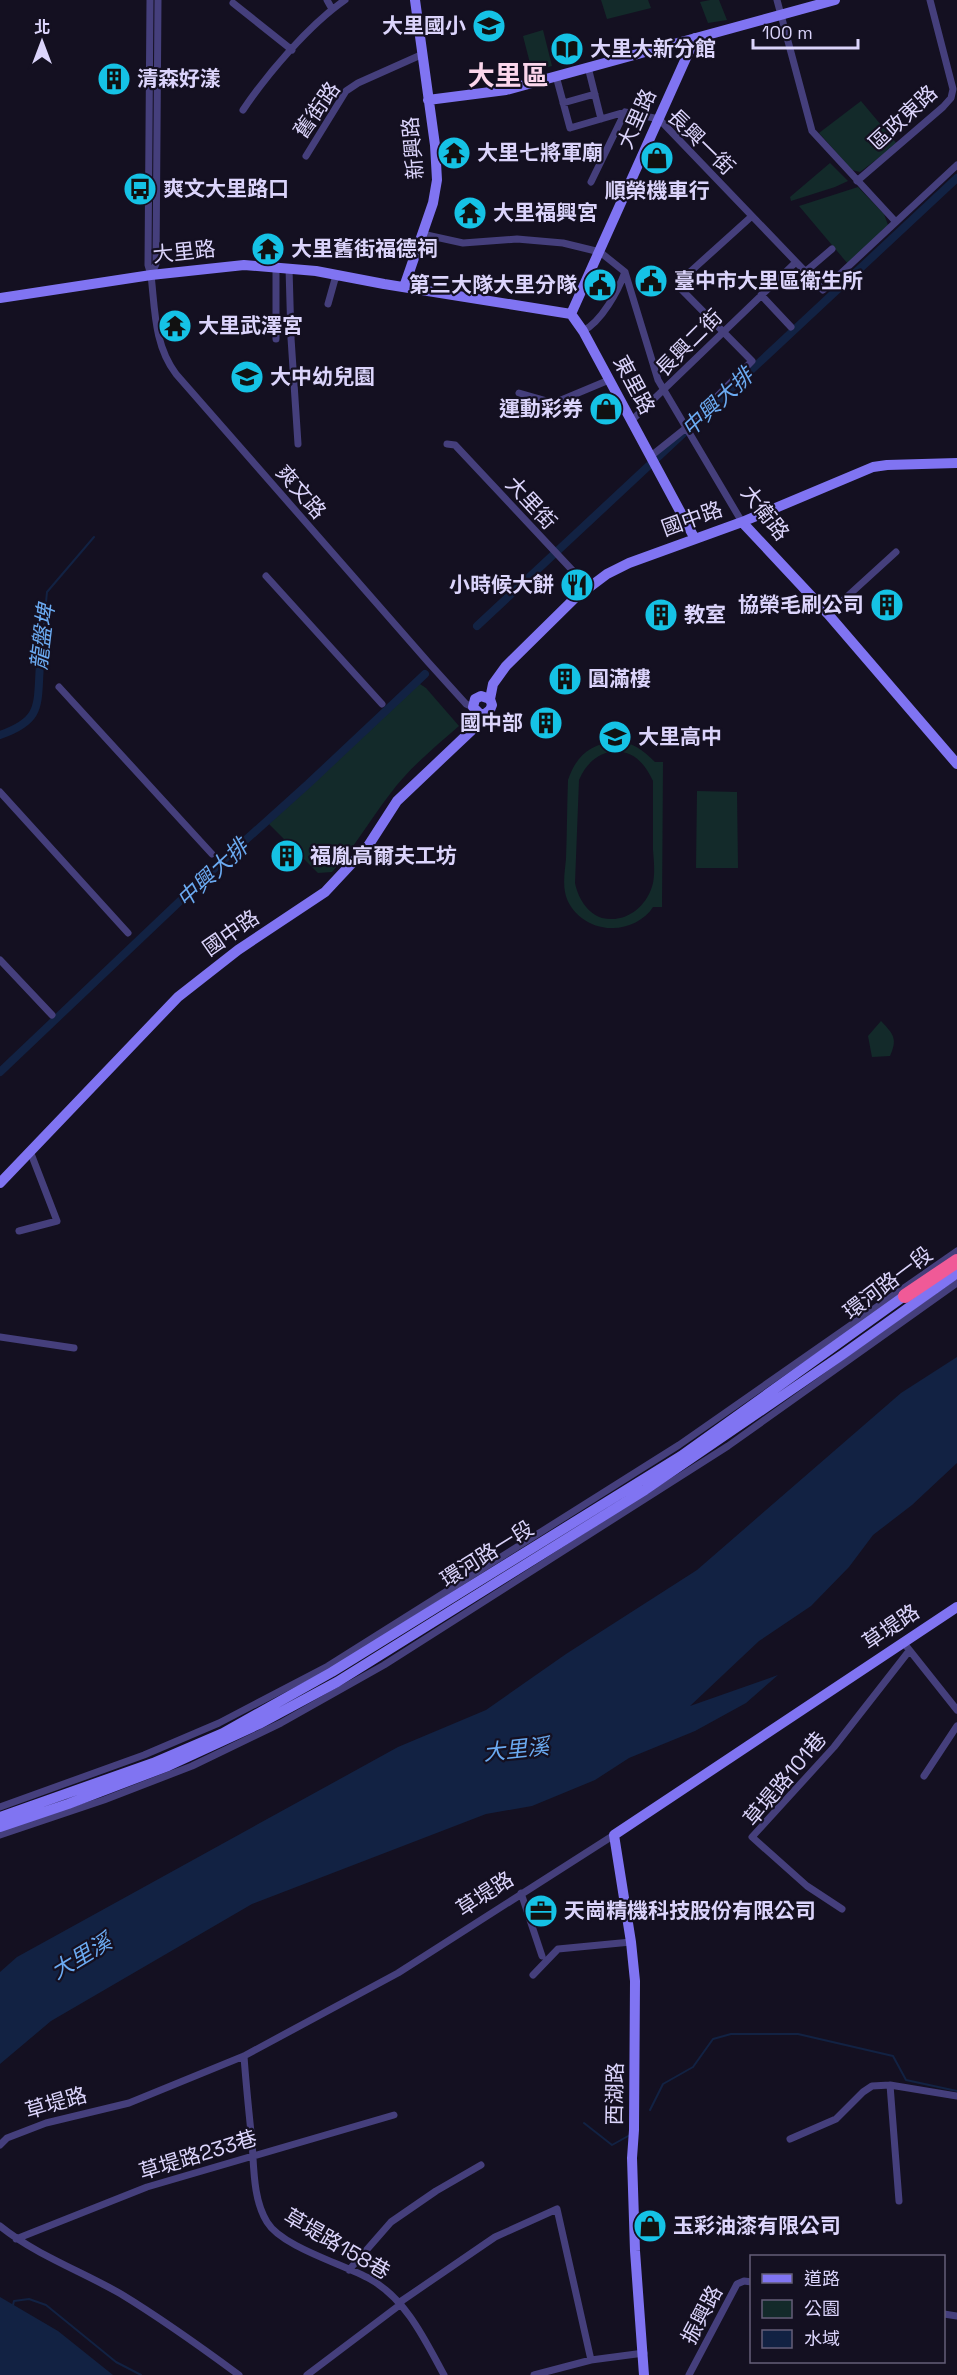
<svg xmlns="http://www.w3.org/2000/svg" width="957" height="2375" font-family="'Space Grotesk','Noto Sans TC',sans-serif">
  <rect width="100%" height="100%" fill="#141021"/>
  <!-- green -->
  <path fill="#132a2a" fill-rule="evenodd" d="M601,0H648L651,8L607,19Z
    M710,0H719L727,20L708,23L700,2Z
    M543,30L552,66L532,71L523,36Z
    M861,101L897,144L860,172L852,170L819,133Z
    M830,163L848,181L835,187L791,201L790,197Z
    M858,187L884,214L888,225L848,264L799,206Z
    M417,682L426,688L459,726C435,747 409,768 390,794C370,820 354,848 332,872L318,873L269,824Z
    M615,740C632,742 643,750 655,762H663L662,907H653C645,920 628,928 613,928C592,929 569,914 565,892C563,882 565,869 566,859C567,833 567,806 568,780C577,754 590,746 615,740ZM611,751C633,750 644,762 653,781C653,804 653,827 653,850C654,861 655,873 653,883C648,905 627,924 602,918C587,913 578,898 575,883L579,780C586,764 595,756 611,751Z
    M697,791L737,792L738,868H696Z
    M881,1021C893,1034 898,1038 890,1056L872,1057L868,1036Z"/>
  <!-- water -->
  <path fill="#122243" d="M957,1357V1463L912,1505L873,1535L849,1567L811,1606L759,1641L690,1706L778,1675L746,1703L695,1731L629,1758L595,1780L532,1806L486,1814L252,1904L51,2021L0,2064V1972L17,1957L398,1747L486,1710L566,1654L697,1570L901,1393Z
    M0,2297L58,2331L113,2375H0Z"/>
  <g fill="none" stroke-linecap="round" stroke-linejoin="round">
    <!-- stream -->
    <path stroke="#122243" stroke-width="2" d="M40,664L47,592L94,537
      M650,2110L663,2084L693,2067L713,2039L731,2034H798L893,2056L906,2080L957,2091
      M584,2123L612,2145L630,2135
      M13,2305L14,2301L29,2299L46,2305L116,2362L141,2375"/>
    <!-- canal -->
    <path stroke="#122243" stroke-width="8" d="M477,626L957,178
      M0,735C43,720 37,705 40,664
      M0,1072L219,864L308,784L425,674"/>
    <!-- street -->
    <path stroke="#453f7c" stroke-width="7" d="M150,0L148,265L151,275C155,309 154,345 176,374L428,662L466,704L473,707
      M327,0L332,9
      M777,0L812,131L895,221
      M233,3L292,50
      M588,67L601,119
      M556,76L570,128L625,112L659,119L823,290L957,165
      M563,103L595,94
      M243,110C268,73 309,25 345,0
      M306,156L346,91L358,83L423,54
      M857,181L943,107L951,98L953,89L930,0
      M591,182L625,112
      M422,234L463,243L517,239L563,243L600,252L625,272L658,380L742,522
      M276,266V339
      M289,268L291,338L298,444
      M805,272L832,249
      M151,275L156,264L158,0
      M761,295L791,327
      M328,304L335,279L339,276
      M583,331C602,321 618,291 625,272
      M519,393L554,403L609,380
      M631,421L796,262
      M447,444L455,445L589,588
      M651,456L686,428L752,361L680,288V281L752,216
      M266,576L382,704
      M828,614L896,552
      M59,687L212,854
      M0,792L128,933
      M0,960L52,1015
      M19,1231L57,1221L30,1151
      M0,1337L74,1348
      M903,1642L957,1710
      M924,1776L957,1726
      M0,1807L144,1755L219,1723L328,1666L679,1445L957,1251
      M0,1835L104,1800L192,1766L281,1723L384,1665L728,1446L957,1283
      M521,1893L542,1956
      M842,1909L807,1886L752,1837L834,1747L909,1651
      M533,1975L558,1949L631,1942
      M244,2056C246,2085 249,2113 252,2142C254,2168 253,2199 267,2222C282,2247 343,2264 370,2279C406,2299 425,2340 444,2375
      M890,2085L899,2201
      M790,2139L836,2119L863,2092L872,2086L890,2085L957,2096
      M0,2145L7,2138L46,2123L129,2103L244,2056L398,1973L614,1835
      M0,2226C36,2255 81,2271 121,2294C162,2319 201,2347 239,2375
      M16,2239L147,2187L394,2115
      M349,2270L391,2222L436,2191L481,2165
      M400,2302L495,2237L557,2209L591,2360
      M944,2314L957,2316
      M307,2375L401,2304
      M534,2375L591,2360L644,2353
      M689,2375L737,2284L744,2281L752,2282"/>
    <!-- secondary -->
    <path stroke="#8074f2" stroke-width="10" d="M428,100L506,90L835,0
      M404,287L433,203L437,180L435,145L415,0
      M0,298L151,275L244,265L316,271L384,284L571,314
      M571,314L695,38
      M571,314L583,331L695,539
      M742,522L828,614L957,764
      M480,714H485L490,710L492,705L490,699L493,684L506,666L575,598L607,574L629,563L742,522L873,467L887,465L957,463
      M480,714L473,707L475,699L481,696L490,699
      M0,1183L178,997L238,950L325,892L368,846L397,801L473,729L480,714
      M0,1817L153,1763L223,1733L332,1672L681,1456L910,1292
      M0,1827L68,1804L168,1766L259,1724L337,1682L645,1490L842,1355L957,1273
      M644,2375L635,2251L632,2158L634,2130L635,1981L631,1942L614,1835L957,1607"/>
    <!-- highway -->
    <path stroke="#f05a97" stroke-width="14" d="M905,1296L957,1261"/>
  </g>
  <!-- icons -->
  <defs>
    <symbol id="school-disc" viewBox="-11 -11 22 22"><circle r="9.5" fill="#15c2e5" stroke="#141021"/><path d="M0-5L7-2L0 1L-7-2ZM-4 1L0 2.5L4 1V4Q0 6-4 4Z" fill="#111"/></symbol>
    <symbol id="library-disc" viewBox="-11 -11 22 22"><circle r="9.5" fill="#15c2e5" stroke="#141021"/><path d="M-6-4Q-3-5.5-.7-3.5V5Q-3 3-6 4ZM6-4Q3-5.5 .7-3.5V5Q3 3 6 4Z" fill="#111"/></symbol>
    <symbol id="building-disc" viewBox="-11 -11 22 22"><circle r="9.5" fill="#15c2e5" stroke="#141021"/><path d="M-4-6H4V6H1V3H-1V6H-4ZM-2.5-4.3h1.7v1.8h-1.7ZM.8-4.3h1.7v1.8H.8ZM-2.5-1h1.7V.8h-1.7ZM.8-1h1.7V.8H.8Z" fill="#111"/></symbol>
    <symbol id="temple-disc" viewBox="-11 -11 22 22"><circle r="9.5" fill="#15c2e5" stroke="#141021"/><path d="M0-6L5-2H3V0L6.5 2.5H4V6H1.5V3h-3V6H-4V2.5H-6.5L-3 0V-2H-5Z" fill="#111"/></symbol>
    <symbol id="shop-disc" viewBox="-11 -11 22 22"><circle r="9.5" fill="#15c2e5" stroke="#141021"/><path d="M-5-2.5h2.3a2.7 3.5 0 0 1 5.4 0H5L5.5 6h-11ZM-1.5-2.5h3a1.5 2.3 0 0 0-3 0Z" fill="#111"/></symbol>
    <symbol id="bus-disc" viewBox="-11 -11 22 22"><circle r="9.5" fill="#15c2e5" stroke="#141021"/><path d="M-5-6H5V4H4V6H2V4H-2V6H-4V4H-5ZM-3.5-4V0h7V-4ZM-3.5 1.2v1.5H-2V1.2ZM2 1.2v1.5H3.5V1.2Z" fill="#111"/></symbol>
    <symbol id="civic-disc" viewBox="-11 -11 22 22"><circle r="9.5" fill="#15c2e5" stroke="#141021"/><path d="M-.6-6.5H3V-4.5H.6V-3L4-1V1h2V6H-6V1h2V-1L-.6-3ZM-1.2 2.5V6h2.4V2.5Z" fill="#111"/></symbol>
    <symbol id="restaurant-disc" viewBox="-11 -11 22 22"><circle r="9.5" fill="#15c2e5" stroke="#141021"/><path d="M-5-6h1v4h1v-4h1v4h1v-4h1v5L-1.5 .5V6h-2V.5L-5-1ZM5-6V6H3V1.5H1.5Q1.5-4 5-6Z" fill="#111"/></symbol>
    <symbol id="office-disc" viewBox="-11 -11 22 22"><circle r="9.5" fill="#15c2e5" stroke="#141021"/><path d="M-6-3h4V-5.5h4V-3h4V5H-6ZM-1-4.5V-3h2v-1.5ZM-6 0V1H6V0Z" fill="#111"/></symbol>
  </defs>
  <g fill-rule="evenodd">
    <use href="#school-disc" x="470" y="7" width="38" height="38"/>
    <use href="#library-disc" x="548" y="30" width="38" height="38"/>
    <use href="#building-disc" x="95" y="60" width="38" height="38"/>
    <use href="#temple-disc" x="435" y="134" width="38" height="38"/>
    <use href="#shop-disc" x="638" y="139" width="38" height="38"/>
    <use href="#bus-disc" x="121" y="170" width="38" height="38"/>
    <use href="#temple-disc" x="451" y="194" width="38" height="38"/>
    <use href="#temple-disc" x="249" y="230" width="38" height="38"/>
    <use href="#civic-disc" x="632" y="262" width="38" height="38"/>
    <use href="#civic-disc" x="581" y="266" width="38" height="38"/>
    <use href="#temple-disc" x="156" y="307" width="38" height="38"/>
    <use href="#school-disc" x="228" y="358" width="38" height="38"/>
    <use href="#shop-disc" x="587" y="390" width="38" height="38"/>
    <use href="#restaurant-disc" x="558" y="566" width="38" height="38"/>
    <use href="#building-disc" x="868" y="586" width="38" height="38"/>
    <use href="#building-disc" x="642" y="596" width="38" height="38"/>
    <use href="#building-disc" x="546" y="660" width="38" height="38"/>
    <use href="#building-disc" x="527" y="704" width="38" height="38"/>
    <use href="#school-disc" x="596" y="718" width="38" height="38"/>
    <use href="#building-disc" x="268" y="837" width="38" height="38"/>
    <use href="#office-disc" x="522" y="1892" width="38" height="38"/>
    <use href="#shop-disc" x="631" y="2207" width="38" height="38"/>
  </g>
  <g text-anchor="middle" stroke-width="4.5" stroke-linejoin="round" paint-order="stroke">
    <!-- poi labels -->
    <g font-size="21" font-weight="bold" fill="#dbd4fb" stroke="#141021" text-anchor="start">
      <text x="466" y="33" text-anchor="end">大里國小</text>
      <text x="590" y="56">大里大新分館</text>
      <text x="137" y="86">清森好漾</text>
      <text x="477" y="160">大里七將軍廟</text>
      <text x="163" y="196">爽文大里路口</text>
      <text x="657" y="198" text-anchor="middle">順榮機車行</text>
      <text x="493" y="220">大里福興宮</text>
      <text x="291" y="256">大里舊街福德祠</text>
      <text x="674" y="288">臺中市大里區衛生所</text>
      <text x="577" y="292" text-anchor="end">第三大隊大里分隊</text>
      <text x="198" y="333">大里武澤宮</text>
      <text x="270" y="384">大中幼兒園</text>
      <text x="583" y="416" text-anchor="end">運動彩券</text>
      <text x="554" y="592" text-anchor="end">小時候大餅</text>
      <text x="864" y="612" text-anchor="end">協榮毛刷公司</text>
      <text x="684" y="622">教室</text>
      <text x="588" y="686">圓滿樓</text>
      <text x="523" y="730" text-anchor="end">國中部</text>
      <text x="638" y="744">大里高中</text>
      <text x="310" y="863">福胤高爾夫工坊</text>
      <text x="564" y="1918">天崗精機科技股份有限公司</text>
      <text x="673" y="2233">玉彩油漆有限公司</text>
    </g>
    <!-- street labels -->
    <g font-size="21" fill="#dbd4fb" stroke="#141021">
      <text transform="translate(317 110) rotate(-55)" y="7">舊街路</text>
      <text transform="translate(903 118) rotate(-43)" y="7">區政東路</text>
      <text transform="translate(637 119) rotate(-66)" y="7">大里路</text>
      <text transform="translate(701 142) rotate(44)" y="7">長興一街</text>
      <text transform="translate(413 148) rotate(-95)" y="7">新興路</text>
      <text transform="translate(184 252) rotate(-6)" y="7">大里路</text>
      <text transform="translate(689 343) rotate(-45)" y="7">長興二街</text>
      <text transform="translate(634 385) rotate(62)" y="7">東里路</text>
      <text transform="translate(301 492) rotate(49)" y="7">爽文路</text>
      <text transform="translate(531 503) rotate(47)" y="7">大里街</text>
      <text transform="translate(765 513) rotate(52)" y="7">大衛路</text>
      <text transform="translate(692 519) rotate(-20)" y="7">國中路</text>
      <text transform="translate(231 933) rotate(-35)" y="7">國中路</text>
      <text transform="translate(888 1283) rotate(-37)" y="7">環河路一段</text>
      <text transform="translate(487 1554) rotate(-32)" y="7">環河路一段</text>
      <text transform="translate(891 1627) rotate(-34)" y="7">草堤路</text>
      <text transform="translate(785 1779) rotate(-50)" y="7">草堤路101巷</text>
      <text transform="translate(485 1894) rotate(-33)" y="7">草堤路</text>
      <text transform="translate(615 2094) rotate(-89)" y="7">西湖路</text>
      <text transform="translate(56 2103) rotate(-16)" y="7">草堤路</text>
      <text transform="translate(198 2155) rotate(-17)" y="7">草堤路233巷</text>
      <text transform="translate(337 2244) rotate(30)" y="7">草堤路158巷</text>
      <text transform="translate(702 2315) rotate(-62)" y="7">振興路</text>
    </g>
    <!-- water labels -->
    <g font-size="22" font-style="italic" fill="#6baaf1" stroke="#141021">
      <text transform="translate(717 402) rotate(-43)" y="8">中興大排</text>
      <text transform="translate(42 637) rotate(-83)" y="8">龍盤埤</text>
      <text transform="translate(212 873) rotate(-43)" y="8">中興大排</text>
      <text transform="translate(516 1749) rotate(-6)" y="8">大里溪</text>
      <text transform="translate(81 1956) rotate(-31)" y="8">大里溪</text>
    </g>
    <!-- district labels -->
    <g font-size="27" font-weight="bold" fill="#fbd6eb" stroke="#141021">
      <text x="508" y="85">大里區</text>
    </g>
  </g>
  <!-- legend -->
  <rect x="750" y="2255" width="195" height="108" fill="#141021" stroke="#645e78" stroke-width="1.5"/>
  <rect x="762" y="2274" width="30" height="9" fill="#8074f2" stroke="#645e78" stroke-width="1.5"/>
  <text x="804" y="2285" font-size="18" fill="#dbd4fb">道路</text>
  <rect x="762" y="2300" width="30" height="18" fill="#132a2a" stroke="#645e78" stroke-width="1.5"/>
  <text x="804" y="2315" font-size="18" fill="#dbd4fb">公園</text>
  <rect x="762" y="2330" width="30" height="18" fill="#122243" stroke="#645e78" stroke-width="1.5"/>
  <text x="804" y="2345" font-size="18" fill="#dbd4fb">水域</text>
  <!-- north arrow -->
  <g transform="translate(42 42)" stroke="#141021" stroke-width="4.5" paint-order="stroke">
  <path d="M0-4.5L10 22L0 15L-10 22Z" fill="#dbd4fb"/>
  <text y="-9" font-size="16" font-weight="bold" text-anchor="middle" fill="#dbd4fb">北</text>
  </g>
  <!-- scale -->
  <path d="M753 39v9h105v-9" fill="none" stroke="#dbd4fb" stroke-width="3"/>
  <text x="762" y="39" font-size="18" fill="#dbd4fb" stroke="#141021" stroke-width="4.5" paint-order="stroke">100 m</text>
</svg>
